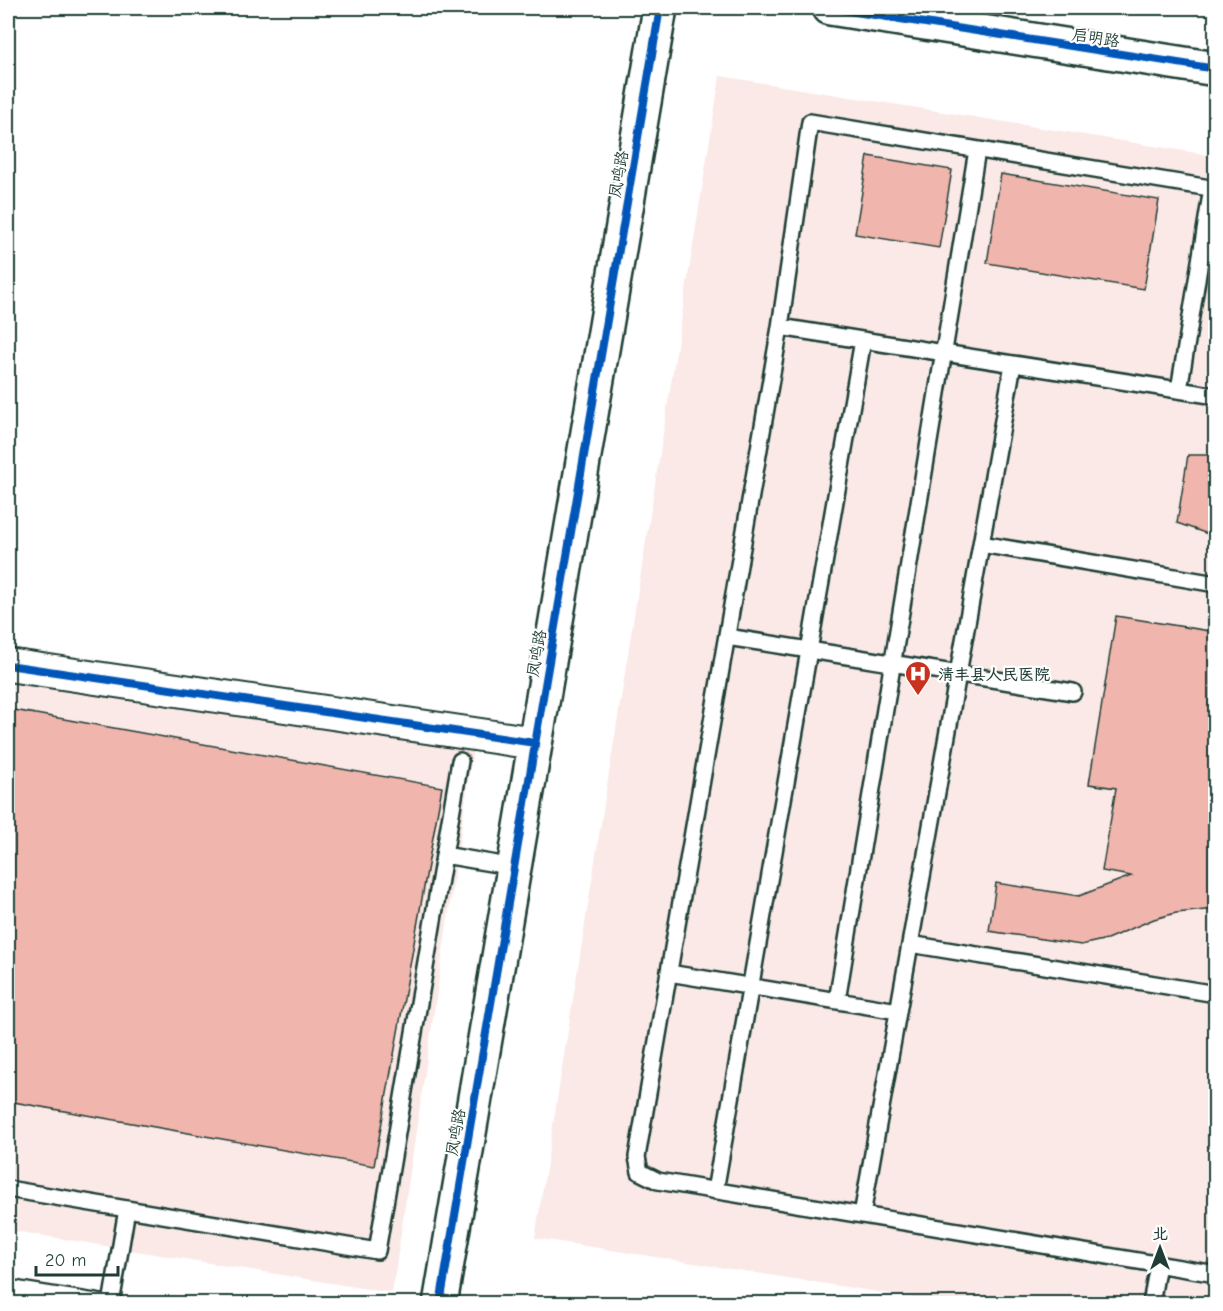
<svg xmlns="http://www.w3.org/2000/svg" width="1223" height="1311" font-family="'Comic Neue','LXGW WenKai TC',sans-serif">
  <rect width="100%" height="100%" fill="#fff"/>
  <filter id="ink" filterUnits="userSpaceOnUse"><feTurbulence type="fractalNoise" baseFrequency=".0167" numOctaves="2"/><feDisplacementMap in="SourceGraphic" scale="12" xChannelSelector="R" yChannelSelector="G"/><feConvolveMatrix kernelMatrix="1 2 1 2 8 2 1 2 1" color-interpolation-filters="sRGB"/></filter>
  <g filter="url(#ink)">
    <!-- built -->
    <path fill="#fae9e6" d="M720,76L1215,156V1303H947L535,1238Z
      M8,676L473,750L392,1293L8,1230Z"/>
    <!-- building -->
    <path fill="#f0b5ac" stroke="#1f3d34" stroke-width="1.5" d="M868,156L952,170L939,248L855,234Z
      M1001,174L1159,200L1144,289L987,263Z
      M1188,455H1216V537L1177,523Z
      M1116,616L1216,632V909L1176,913L1154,919L1107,939L1081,945L989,931L996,883L1079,896L1131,876L1102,871L1116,788L1089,784Z
      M8,709L442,787L374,1166L8,1101Z"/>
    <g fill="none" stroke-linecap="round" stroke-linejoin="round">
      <defs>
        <path id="service" d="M1216,189L810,122L780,327L637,1157L640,1172L658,1181L1216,1274
          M780,327L1216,396
          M1179,390L1212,188
          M981,544L1216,584
          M727,637L1073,692
          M444,855L514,867
          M910,944L1216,994
          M669,973L898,1011
          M837,1001L977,150
          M8,1189L377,1251L460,761
          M715,1191L863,340
          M862,1215L1013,364
          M8,1288L108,1304
          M111,1304L127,1209
          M1151,1304L1158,1264"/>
        <path id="minor" d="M8,665L535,743"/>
        <path id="tertiary" d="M830,8L1216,69
          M440,1304L660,8"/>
      </defs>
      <!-- service casing -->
      <use href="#service" stroke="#1f3d34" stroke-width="20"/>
      <!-- minor casing -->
      <use href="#minor" stroke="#1f3d34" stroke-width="36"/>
      <!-- tertiary casing -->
      <use href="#tertiary" stroke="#1f3d34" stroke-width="38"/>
      <!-- service -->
      <use href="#service" stroke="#fff" stroke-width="15"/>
      <!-- minor -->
      <use href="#minor" stroke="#fff" stroke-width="32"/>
      <!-- tertiary -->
      <use href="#tertiary" stroke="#fff" stroke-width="33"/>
      <defs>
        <path id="cycleway" d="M830,8L1216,69
          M8,665L535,743
          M440,1304L660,8"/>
      </defs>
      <!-- cycleway casing -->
      <use href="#cycleway" stroke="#fff" stroke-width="11"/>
      <!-- cycleway -->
      <use href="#cycleway" stroke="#0057b8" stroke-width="8"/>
    </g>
  </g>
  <!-- icons -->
  <defs>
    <symbol id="hospital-pin" viewBox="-11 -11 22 30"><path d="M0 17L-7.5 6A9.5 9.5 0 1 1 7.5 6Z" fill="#c8321e" stroke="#fff"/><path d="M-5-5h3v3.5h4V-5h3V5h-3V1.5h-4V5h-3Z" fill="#fff"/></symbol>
  </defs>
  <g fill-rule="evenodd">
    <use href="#hospital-pin" x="903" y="659" width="30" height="40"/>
  </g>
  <g text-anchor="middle" stroke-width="4.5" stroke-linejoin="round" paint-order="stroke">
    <!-- street labels -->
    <g font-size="16" fill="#1f3d34" stroke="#fff">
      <text transform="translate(1096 37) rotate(9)" y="6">启明路</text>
      <text transform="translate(618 174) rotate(-80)" y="6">凤鸣路</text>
      <text transform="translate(536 653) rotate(-80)" y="6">凤鸣路</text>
      <text transform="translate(455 1132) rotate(-80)" y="6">凤鸣路</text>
    </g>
    <!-- poi labels -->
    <g font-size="16" font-weight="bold" fill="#1f3d34" stroke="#fff" text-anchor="start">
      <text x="938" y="680">清丰县人民医院</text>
    </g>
  </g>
  <!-- margin -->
  <rect width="1223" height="1311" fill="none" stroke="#fff" stroke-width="30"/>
  <rect x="15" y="15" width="1193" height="1281" fill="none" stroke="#1f3d34" stroke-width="2" filter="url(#ink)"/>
  <!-- north arrow -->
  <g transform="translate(1160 1248)" stroke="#ffffff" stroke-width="4.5" paint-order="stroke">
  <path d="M0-4.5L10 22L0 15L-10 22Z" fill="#1f3d34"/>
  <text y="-9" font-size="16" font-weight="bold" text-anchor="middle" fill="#1f3d34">北</text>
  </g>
  <!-- scale -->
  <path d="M36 1266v9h82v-9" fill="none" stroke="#1f3d34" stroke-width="3"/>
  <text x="45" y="1266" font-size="18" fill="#1f3d34" stroke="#ffffff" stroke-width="4.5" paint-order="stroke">20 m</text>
</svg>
